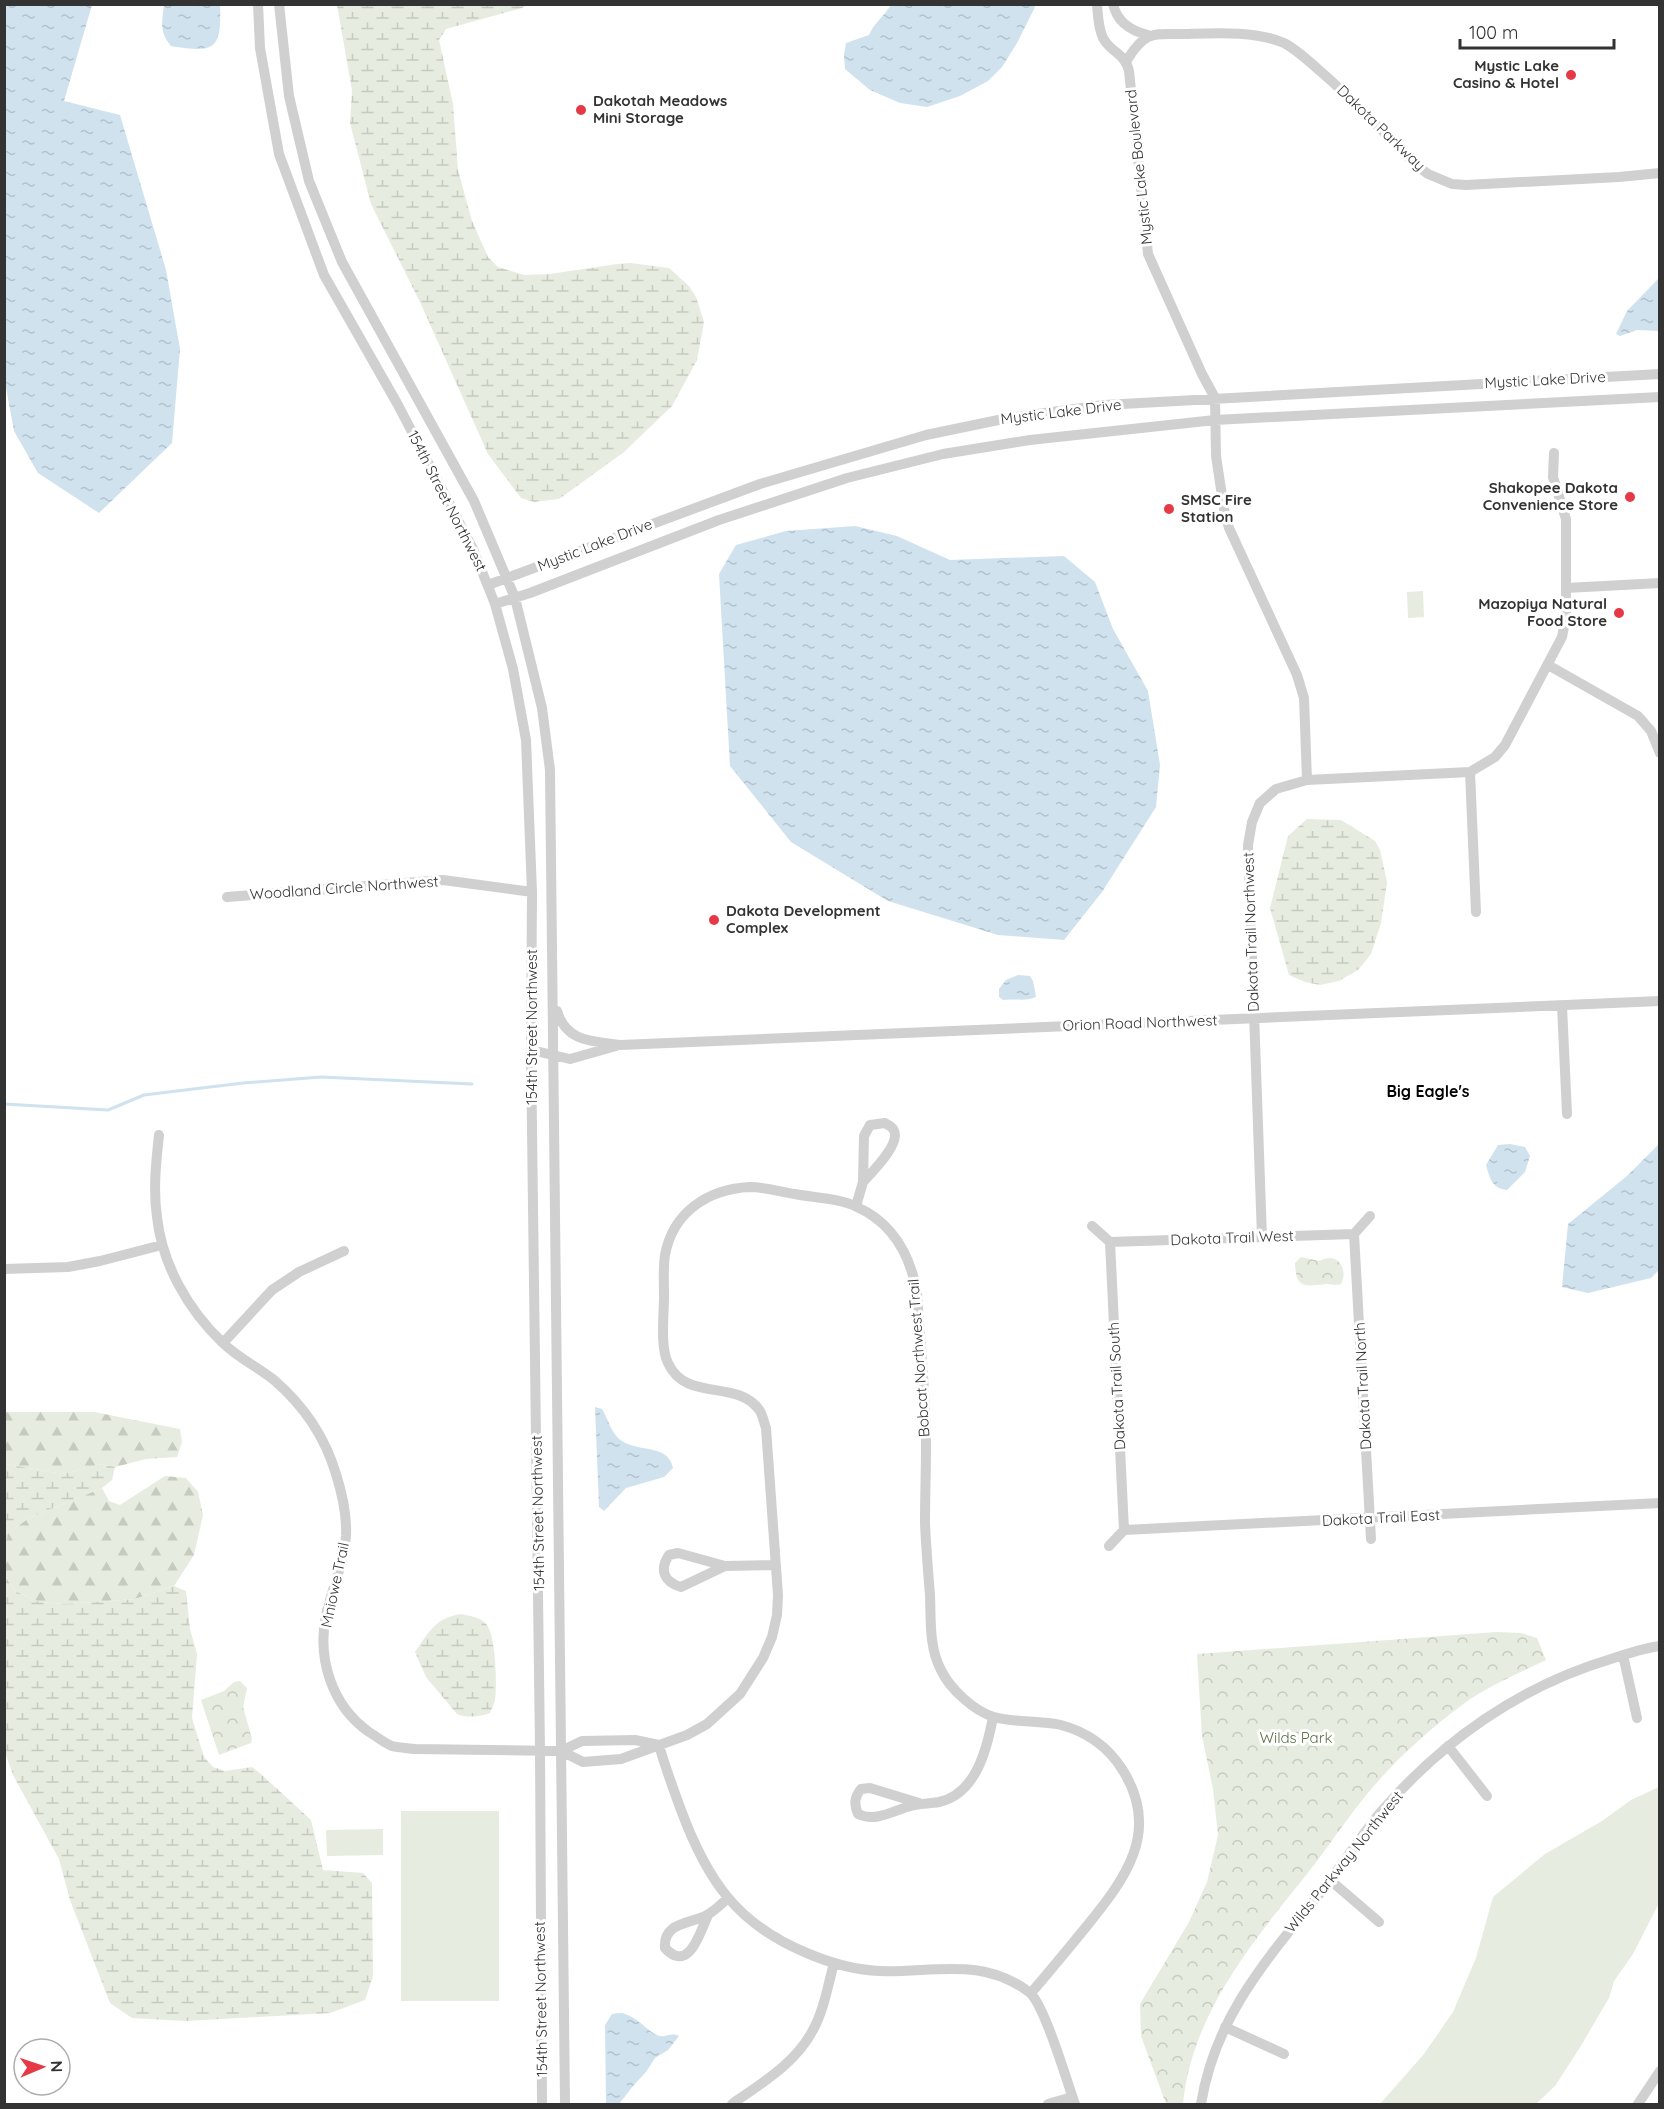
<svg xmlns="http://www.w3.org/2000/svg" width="1664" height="2109" font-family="Quicksand,sans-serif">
  <defs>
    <pattern id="forest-firs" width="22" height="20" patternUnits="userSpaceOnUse" patternTransform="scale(1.5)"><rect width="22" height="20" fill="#e6ecdf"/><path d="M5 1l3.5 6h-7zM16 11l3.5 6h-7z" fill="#c6cbc0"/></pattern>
    <pattern id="wetland-marsh" width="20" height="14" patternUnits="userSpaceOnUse" patternTransform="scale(1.5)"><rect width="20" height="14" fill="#e6ecdf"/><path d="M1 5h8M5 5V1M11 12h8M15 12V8" fill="none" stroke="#c6cbc0"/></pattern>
    <pattern id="park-crowns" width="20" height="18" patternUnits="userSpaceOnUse" patternTransform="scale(1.5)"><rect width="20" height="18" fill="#e6ecdf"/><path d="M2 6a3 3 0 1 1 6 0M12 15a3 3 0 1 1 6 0" fill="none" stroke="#c6cbc0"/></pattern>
    <pattern id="water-ripples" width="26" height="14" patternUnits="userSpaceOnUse" patternTransform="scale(1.5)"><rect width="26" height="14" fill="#cfe2ee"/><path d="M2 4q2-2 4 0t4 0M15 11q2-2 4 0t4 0" fill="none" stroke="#b2c2cd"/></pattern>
  </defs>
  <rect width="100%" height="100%" fill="#fff"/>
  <!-- grass -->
  <path fill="#e6ecdf" d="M1423,591L1424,617L1408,618L1407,592Z
    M1659,1787V1903L1633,1954L1614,1981L1609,1998L1579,2049L1555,2086L1536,2104H1380L1424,2054L1453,2012L1476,1958L1493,1897L1545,1854L1602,1821L1631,1800Z
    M401,1811H499V2001H401Z
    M383,1829V1855L327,1856L326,1830Z"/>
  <!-- forest -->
  <path fill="url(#forest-firs)" d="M4,1412H94L180,1429L182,1442L177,1457L146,1459L115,1467L102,1464L63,1474L5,1464Z
    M165,1476L186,1478L198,1492L203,1515L194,1555L174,1586L135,1599L66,1604L39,1602L15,1591L5,1576V1550L8,1533L29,1518L102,1488L109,1501L120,1505Z"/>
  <!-- wetland -->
  <path fill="url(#wetland-marsh)" d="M337,5H527L522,8L446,29L439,40L453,104L458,170L472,221L488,257L498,267L524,275L550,274L617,264L630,263L669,268L689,286L696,297L704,322L697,360L672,406L624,452L559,499L534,502L521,498L488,454L420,302L371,204L350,123L352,90Z
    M1307,819L1341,820L1375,841L1380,850L1387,882L1381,923L1371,954L1359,969L1339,981L1320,985L1305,982L1289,975L1270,908L1288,836Z
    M5,1464L63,1474L102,1464L115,1467L112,1480L102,1488L29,1518L8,1533L5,1550Z
    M5,1576L15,1591L39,1602L66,1604L135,1599L174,1586L186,1591L190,1629L197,1654L192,1718L204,1757L213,1767L225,1771L252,1767L262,1775L311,1820L323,1870L363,1873L372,1883L373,1976L365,2000L330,2013L186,2021L132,2018L110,2003L70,1900L59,1859L13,1775L5,1752Z
    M461,1614C470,1616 481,1617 487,1625C496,1638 497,1684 495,1700C494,1705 491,1709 490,1713C480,1717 467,1718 457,1714L426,1677L415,1652C429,1632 435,1618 461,1614Z"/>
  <!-- park -->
  <path fill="url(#park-crowns)" d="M1301,1257L1320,1261C1337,1251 1349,1269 1341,1284C1335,1286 1332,1284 1327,1284C1305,1286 1296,1290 1295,1263Z
    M1496,1632L1521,1633L1537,1638L1546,1660C1517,1674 1487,1686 1462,1705C1435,1725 1403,1753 1381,1778C1356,1805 1336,1836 1314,1865C1258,1936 1192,2010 1183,2104H1166L1141,2036L1140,2004L1189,1922L1207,1882L1218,1835L1213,1789L1202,1736L1197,1654Z
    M240,1681L247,1688L243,1707L252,1739L251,1743L219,1755L201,1700L224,1691L234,1682Z"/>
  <!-- water -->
  <path fill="url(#water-ripples)" d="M4,5H92L64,101L120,115L166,270L180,349L172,443L99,513L38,473L14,431L5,382Z
    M164,5H220C222,51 214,53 171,46C159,32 162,22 164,5Z
    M891,5V4L1035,5L1034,9L1017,43L1002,67L988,81L960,96L927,107L900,103L870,90L845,69L844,55L846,43L869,35C874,23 884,16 891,5Z
    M1659,278V331L1637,330L1620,336L1616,334L1627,311Z
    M855,526L897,536L950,560L1064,556L1095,582L1113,629L1148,691L1160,765L1156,807L1102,892L1064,940L998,935L888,901L791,842L730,766L719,574L736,545L786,531Z
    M1018,975L1030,976L1033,981L1036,997C1025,1002 1014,998 1003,1000L999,997V989L1006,980Z
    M1510,1144L1525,1147L1530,1156L1525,1172L1507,1190C1492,1188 1490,1179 1486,1165L1498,1145Z
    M1659,1144V1270L1651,1278L1588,1293L1562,1287L1568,1224L1627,1176Z
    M595,1407L602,1409C607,1417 611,1431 618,1438C635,1454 668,1442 673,1468L664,1477L626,1488L604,1511L599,1507Z
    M622,2013C639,2017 649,2034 660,2036C668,2037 671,2032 679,2036L668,2050L655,2058L646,2072L633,2086L619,2104H606L605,2025L612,2014Z"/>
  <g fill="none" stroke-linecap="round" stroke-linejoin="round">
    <!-- stream -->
    <path stroke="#cfe2ee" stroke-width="3" d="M4,1104L108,1110L144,1095L243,1083L321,1077L472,1084"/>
    <!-- minor -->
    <path stroke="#d0d0d0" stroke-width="10" d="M258,4L260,48L279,154L324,275L398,405L473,549L495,604L513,669L526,740L532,892L531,1050L540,1750L542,2104
      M279,4L289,96L309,181L342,262L474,501L515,598L542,708L550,770L565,2104
      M1097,4C1098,16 1098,27 1103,38C1111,53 1125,53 1129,71L1148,254L1202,374L1215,398L1216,456L1224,509L1229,528L1297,675L1304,698L1307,780
      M1113,4C1117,22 1131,31 1148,35
      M1127,60C1147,28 1154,35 1188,34C1217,33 1257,31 1284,43C1297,50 1309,61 1320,71C1354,100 1384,133 1416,165L1428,174L1452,184L1466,185L1619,177L1660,173
      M488,585L760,484L926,435L1008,418L1104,405L1660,374
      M1566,588L1660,583
      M495,604L530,593L719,520L847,478L943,454L1030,440L1215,420L1660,397
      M1548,665L1638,716L1651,731L1660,753
      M1470,772L1476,912
      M227,897L443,880L532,892
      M1562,1006L1567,1114
      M557,1011C566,1042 592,1041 620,1045L1660,1001
      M531,1050L570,1059L616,1046
      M159,1135C156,1162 153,1190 157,1217C162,1264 188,1310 223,1343C238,1358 258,1367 274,1380C303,1405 325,1437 336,1474C342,1493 347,1515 346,1536C344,1564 332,1588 326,1615C317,1659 332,1706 369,1732C376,1736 384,1743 392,1746C399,1748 408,1748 415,1749L561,1751L583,1762L621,1759L687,1735L707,1724L740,1694L763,1658L772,1637L777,1615L778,1595L766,1428C764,1423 763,1416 760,1411C738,1378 686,1403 668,1363C660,1347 664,1315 664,1296C664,1282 663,1268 665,1255C673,1212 708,1189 750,1187C764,1187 781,1192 795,1194C815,1198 839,1198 857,1207C893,1223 910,1255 917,1292C920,1343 926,1395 926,1446C926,1471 925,1497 925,1523C926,1547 928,1571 930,1595C931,1620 929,1648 941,1670C950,1689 974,1711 994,1717C1014,1723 1040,1720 1061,1725C1087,1732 1108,1747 1122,1769C1162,1831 1125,1879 1086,1927C1068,1949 1050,1971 1031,1993
      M856,1206L863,1182L864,1136L870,1125L885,1123C886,1124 892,1127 893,1129C903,1142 872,1172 863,1182
      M1092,1226L1110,1242
      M1354,1234L1371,1539
      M1354,1234L1370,1216
      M1262,1237L1248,845L1252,822L1260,803L1276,789L1307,780L1470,772L1495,757L1505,745L1562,637L1566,616V519L1553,477L1554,453
      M1110,1242L1124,1530
      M1110,1242L1354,1234
      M4,1269L68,1267L100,1261L162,1245
      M223,1343L272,1290L299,1272L344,1251
      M1109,1546L1124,1530L1660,1503
      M725,1566L681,1587C664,1582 659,1570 669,1555L678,1553L725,1566L776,1565
      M1623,1655L1637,1718
      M659,1745C665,1767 673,1788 681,1810C707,1880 737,1925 809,1954C831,1963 855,1970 879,1971C933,1973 981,1956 1029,1992C1044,2003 1067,2082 1075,2104
      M1448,1746L1487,1796
      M561,1751L582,1741L635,1740L659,1745
      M919,1803L870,1788L861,1789C854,1798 854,1804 858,1814C875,1822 891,1812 907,1807C918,1803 928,1804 939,1802C976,1794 987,1749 993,1717
      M1330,1880L1379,1922
      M708,1915C700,1932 689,1974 665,1948C663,1923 688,1924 705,1916C714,1912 721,1904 728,1898
      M1225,2027L1284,2054
      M732,2104C762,2083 796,2063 813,2030C824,2010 828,1985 834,1963
      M1048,2104L1072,2097
      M1201,2104C1215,2017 1267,1959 1320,1893C1341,1867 1359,1839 1380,1813C1442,1741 1520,1686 1611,1659C1627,1654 1643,1648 1660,1646
      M1638,2104L1660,2071"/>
  </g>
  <!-- markers -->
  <g fill="#e63946" stroke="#fff" stroke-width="2">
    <circle cx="1571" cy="75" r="6"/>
    <circle cx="581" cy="110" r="6"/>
    <circle cx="1630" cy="497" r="6"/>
    <circle cx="1169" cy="509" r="6"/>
    <circle cx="1619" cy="613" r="6"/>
    <circle cx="714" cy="920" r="6"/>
  </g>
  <g text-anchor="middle" stroke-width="6" stroke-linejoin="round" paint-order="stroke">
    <!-- poi labels -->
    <g font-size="15" font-weight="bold" fill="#333" stroke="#fff" text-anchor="end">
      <text x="1559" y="71">Mystic Lake<tspan x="1559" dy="17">Casino &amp; Hotel</tspan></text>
      <text x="593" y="106" text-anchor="start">Dakotah Meadows<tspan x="593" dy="17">Mini Storage</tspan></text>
      <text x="1618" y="493">Shakopee Dakota<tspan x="1618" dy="17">Convenience Store</tspan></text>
      <text x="1181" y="505" text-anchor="start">SMSC Fire<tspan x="1181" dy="17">Station</tspan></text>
      <text x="1607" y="609">Mazopiya Natural<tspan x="1607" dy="17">Food Store</tspan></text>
      <text x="726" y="916" text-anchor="start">Dakota Development<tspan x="726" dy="17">Complex</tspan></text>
    </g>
    <!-- street labels -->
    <g font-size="15" fill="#333" stroke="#fff">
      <text transform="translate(1381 128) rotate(44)" y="5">Dakota Parkway</text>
      <text transform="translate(1139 167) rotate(-96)" y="5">Mystic Lake Boulevard</text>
      <text transform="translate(1545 380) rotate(-3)" y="5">Mystic Lake Drive</text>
      <text transform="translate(1061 412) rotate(-7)" y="5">Mystic Lake Drive</text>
      <text transform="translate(447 501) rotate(63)" y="5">154th Street Northwest</text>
      <text transform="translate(595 545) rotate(-21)" y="5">Mystic Lake Drive</text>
      <text transform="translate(344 888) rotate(-4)" y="5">Woodland Circle Northwest</text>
      <text transform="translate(1251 932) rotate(-92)" y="5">Dakota Trail Northwest</text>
      <text transform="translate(1140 1023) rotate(-2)" y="5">Orion Road Northwest</text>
      <text transform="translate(532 1027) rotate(-90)" y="5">154th Street Northwest</text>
      <text transform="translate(1232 1238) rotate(-2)" y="5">Dakota Trail West</text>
      <text transform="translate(919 1358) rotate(-94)" y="5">Bobcat Northwest Trail</text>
      <text transform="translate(1117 1386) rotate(-93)" y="5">Dakota Trail South</text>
      <text transform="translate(1363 1386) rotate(-93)" y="5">Dakota Trail North</text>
      <text transform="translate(538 1513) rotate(-91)" y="5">154th Street Northwest</text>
      <text transform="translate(1381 1518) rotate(-3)" y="5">Dakota Trail East</text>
      <text transform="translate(335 1585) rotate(-78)" y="5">Mniowe Trail</text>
      <text transform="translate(1344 1862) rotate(-51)" y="5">Wilds Parkway Northwest</text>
      <text transform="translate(541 1999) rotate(-91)" y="5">154th Street Northwest</text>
    </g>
    <!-- park labels -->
    <g font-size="15" fill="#56703f" stroke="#fff">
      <text x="1296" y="1743">Wilds Park</text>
    </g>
    <!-- neighbourhood labels -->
    <g font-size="16" font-weight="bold" fill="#000" stroke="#fff">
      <text x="1428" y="1097">Big Eagle's</text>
    </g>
  </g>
  <!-- border -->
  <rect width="1664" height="2109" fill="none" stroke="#333333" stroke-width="12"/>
  <!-- north arrow -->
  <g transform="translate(42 2067) rotate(88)"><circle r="28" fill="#ffffff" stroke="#adadad" stroke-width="1.5"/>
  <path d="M0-4.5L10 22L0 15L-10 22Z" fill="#e63946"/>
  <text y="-9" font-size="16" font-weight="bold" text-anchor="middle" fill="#333333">N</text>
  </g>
  <!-- scale -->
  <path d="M1460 39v9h154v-9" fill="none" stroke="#333333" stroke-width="3"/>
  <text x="1469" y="39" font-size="18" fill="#333333" stroke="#ffffff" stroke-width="4.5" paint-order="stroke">100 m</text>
</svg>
